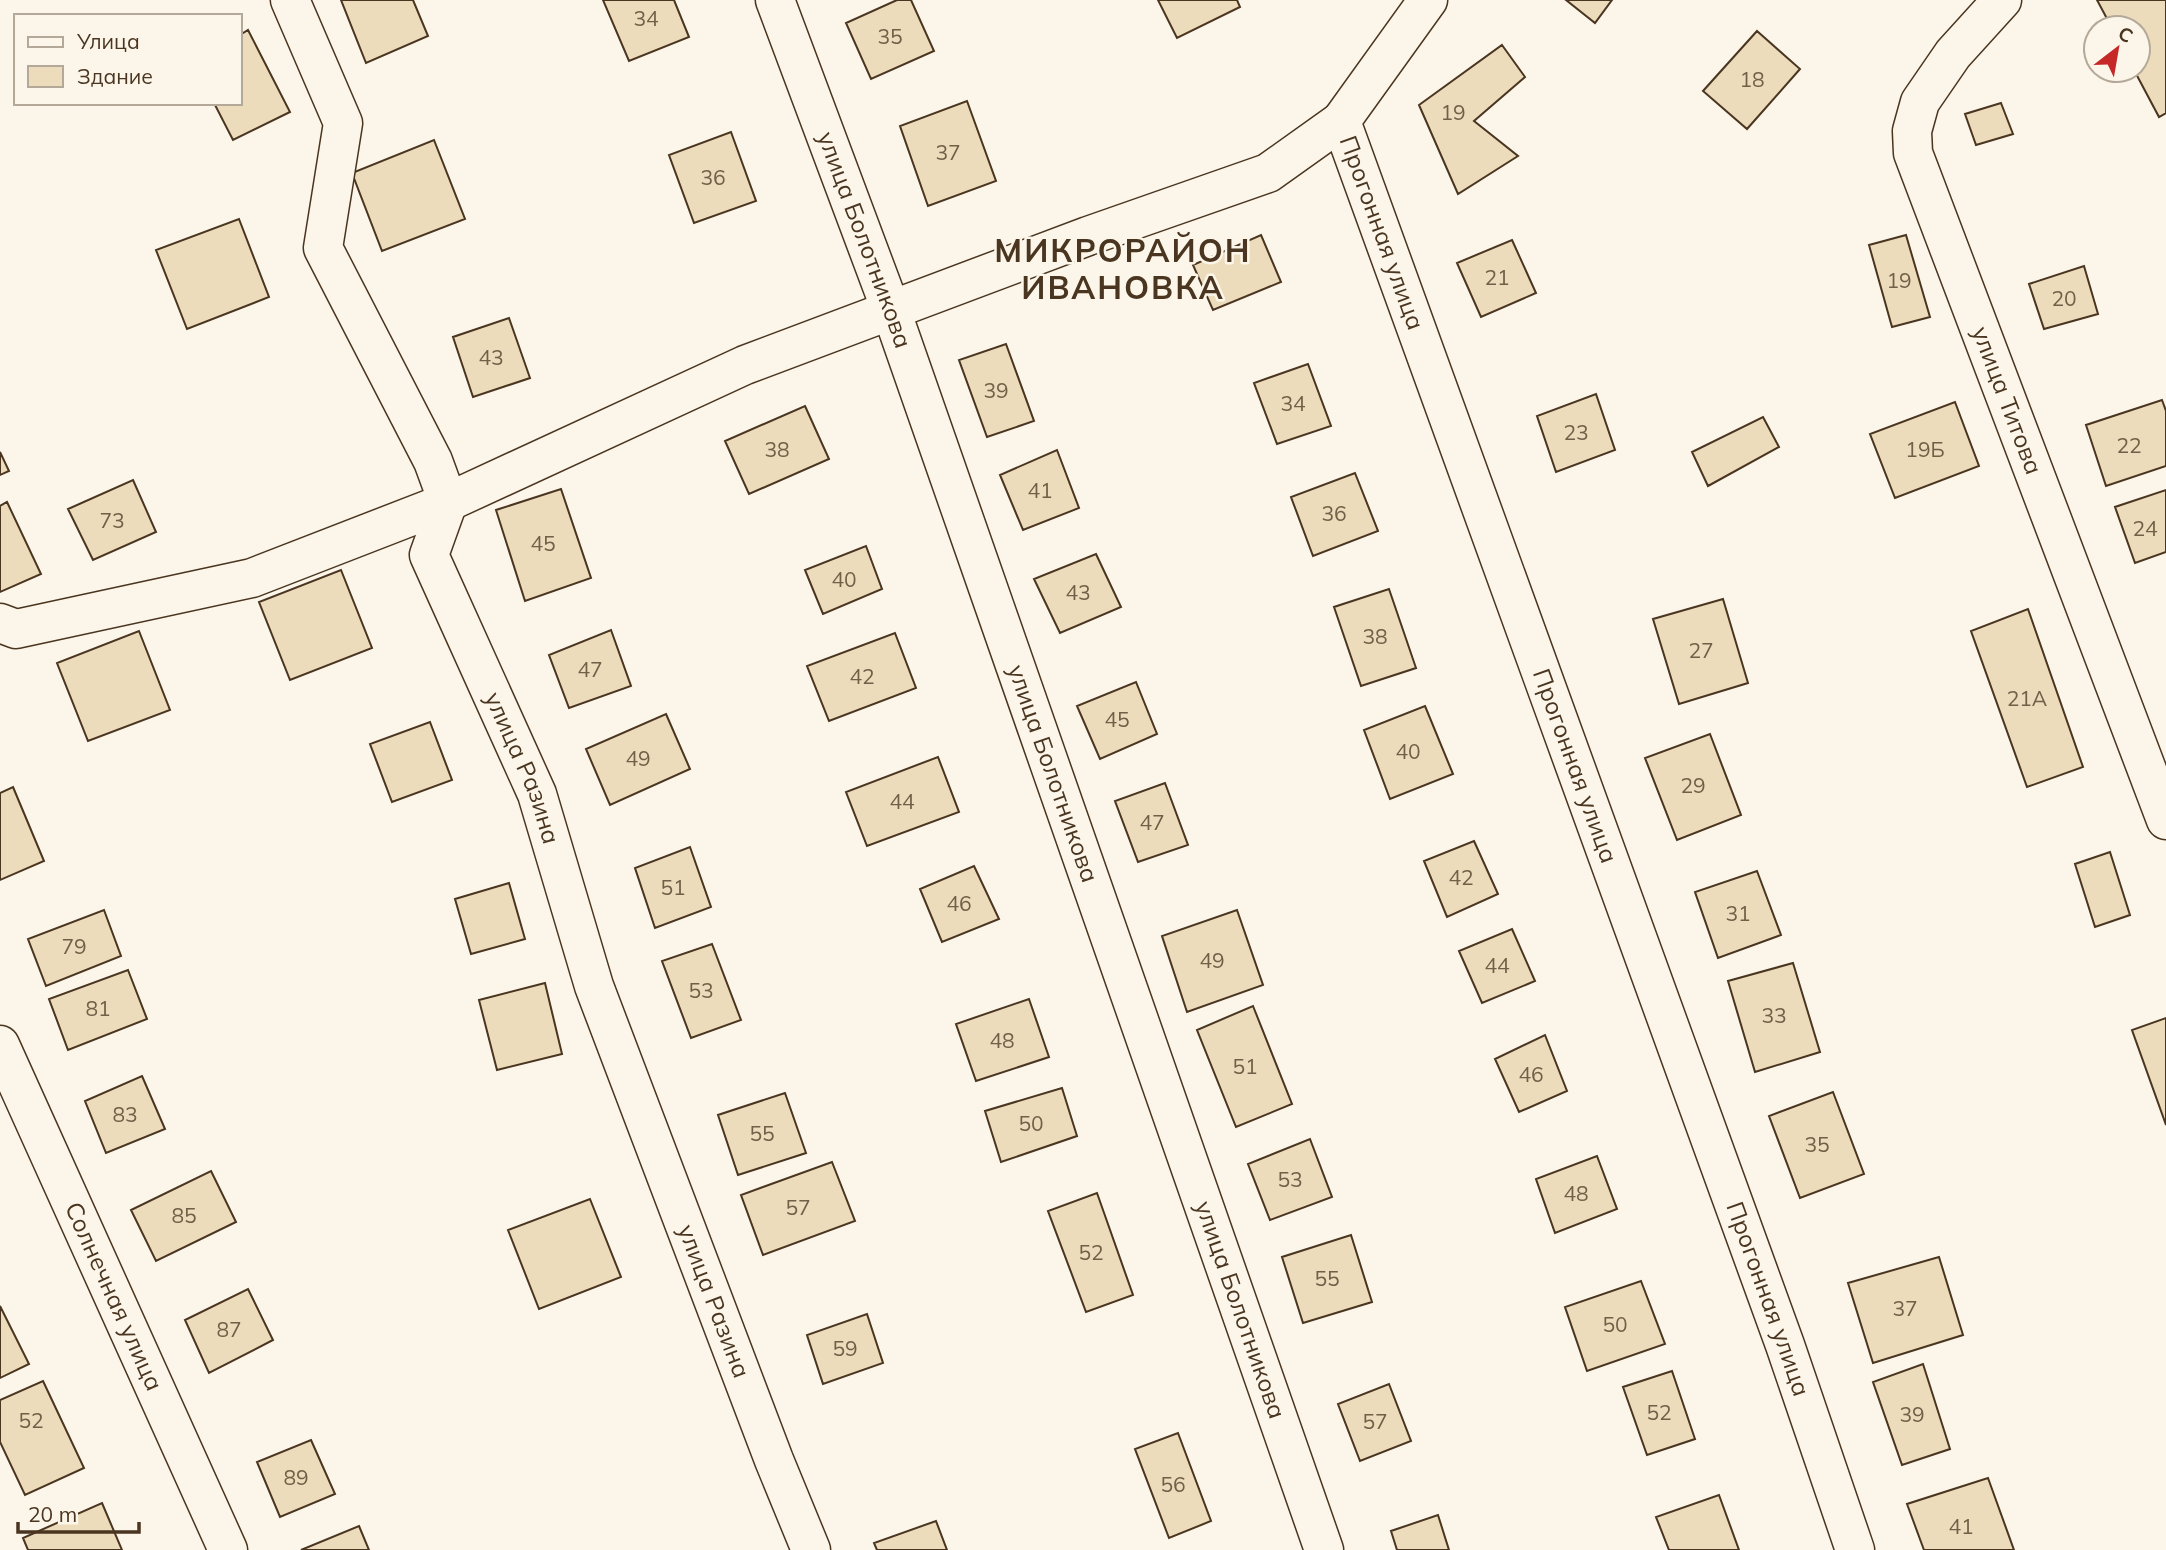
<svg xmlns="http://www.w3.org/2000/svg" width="2166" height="1550" font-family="Mulish,sans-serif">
  <rect width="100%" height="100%" fill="#fbf6e9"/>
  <!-- building -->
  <path fill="#ecdcbc" stroke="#4a3520" stroke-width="2" d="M341,0H413L428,36L366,63Z
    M603,0H674L689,37L629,61Z
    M897,0H911L934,51L871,79L846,23Z
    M1158,0H1237L1240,7L1177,38Z
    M1566,0H1612L1595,23Z
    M2097,0H2166V113L2159,117L2134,70H2138V28H2112Z
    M248,30L290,112L233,140L214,103H240V35Z
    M1757,31L1800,69L1747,129L1703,91Z
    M1502,45L1525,77L1474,121L1518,156L1458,194L1419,105Z
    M967,101L996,181L928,206L900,126Z
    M2001,103L2013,134L1976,145L1965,114Z
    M731,132L756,201L694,223L669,155Z
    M434,140L465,219L382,251L352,173Z
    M239,219L269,297L187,329L156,250Z
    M1261,235L1281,282L1213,310L1193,265Z
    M1906,235L1930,317L1892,327L1869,245Z
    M1512,240L1536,293L1481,317L1457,263Z
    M2084,266L2098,314L2044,329L2029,284Z
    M509,318L530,378L473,397L453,337Z
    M1006,344L1034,421L987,437L959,360Z
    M1308,364L1331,426L1277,444L1254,383Z
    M1596,394L1615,450L1556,472L1537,416Z
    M2162,400L2166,411V466L2106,486L2086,425Z
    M1955,402L1979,466L1895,498L1870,434Z
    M805,406L829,459L749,494L725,441Z
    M1763,417L1779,447L1708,486L1692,452Z
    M1057,450L1079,508L1023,530L1000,475Z
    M0,452L9,471L0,475Z
    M1355,473L1378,531L1313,556L1291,497Z
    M133,480L156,532L93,560L68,509Z
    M561,489L591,578L525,601L496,510Z
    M2166,490V552L2135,563L2115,507Z
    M7,502L41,574L0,592V506Z
    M866,546L882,589L823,614L805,570Z
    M1096,554L1121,607L1060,633L1034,579Z
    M341,570L372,648L290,680L259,602Z
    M1389,589L1416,668L1361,686L1334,607Z
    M1723,599L1748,683L1679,704L1653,619Z
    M2028,609L2083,767L2027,787L1971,631Z
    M611,630L631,686L569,708L549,655Z
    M139,631L170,710L88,741L57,663Z
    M895,633L916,688L829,721L807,666Z
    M1136,682L1157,734L1100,759L1077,706Z
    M1425,706L1453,774L1390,799L1364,730Z
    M666,714L690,769L610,805L586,749Z
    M430,722L452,780L392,802L370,744Z
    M1710,734L1741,815L1677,840L1645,758Z
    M938,757L959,812L867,846L846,792Z
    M1165,783L1188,845L1138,862L1115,801Z
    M13,787L44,861L0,880V793Z
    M1474,841L1498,894L1447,917L1424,861Z
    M690,847L711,907L655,928L635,868Z
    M2110,852L2130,915L2095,927L2075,864Z
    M974,866L999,919L942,942L920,889Z
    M1757,871L1781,935L1718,958L1695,892Z
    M509,883L525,939L471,954L455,899Z
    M104,910L121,956L46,986L28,939Z
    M1237,910L1263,985L1187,1012L1162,936Z
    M1512,929L1535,981L1482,1003L1459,951Z
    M712,944L741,1020L691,1038L662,961Z
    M1793,963L1820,1052L1755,1072L1728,981Z
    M128,970L147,1019L68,1050L49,999Z
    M545,983L562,1054L497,1070L479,1000Z
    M1029,999L1049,1057L976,1081L956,1024Z
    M1253,1006L1292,1104L1236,1127L1197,1030Z
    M2166,1018V1125L2132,1030Z
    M1545,1035L1567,1091L1519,1112L1495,1059Z
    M142,1076L165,1129L106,1153L85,1101Z
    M1062,1088L1077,1136L1001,1162L985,1111Z
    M1833,1092L1864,1174L1800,1198L1769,1116Z
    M785,1093L806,1153L738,1175L718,1115Z
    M1310,1139L1332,1197L1270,1220L1248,1164Z
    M1597,1156L1617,1209L1555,1233L1536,1179Z
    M832,1162L855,1221L763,1255L741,1195Z
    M211,1171L236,1222L156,1261L131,1210Z
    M1097,1193L1133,1295L1086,1312L1048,1211Z
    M590,1199L621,1277L539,1309L508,1230Z
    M1351,1235L1372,1302L1303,1323L1282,1257Z
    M1939,1257L1963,1335L1873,1363L1848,1283Z
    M1641,1281L1665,1344L1587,1371L1565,1307Z
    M248,1289L273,1340L209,1373L185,1320Z
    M0,1306L29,1364L0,1378Z
    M867,1314L883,1363L823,1384L807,1335Z
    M1923,1364L1950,1449L1902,1465L1873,1382Z
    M1672,1371L1695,1439L1647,1455L1623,1387Z
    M43,1381L84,1468L25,1495L0,1442V1400Z
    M1389,1384L1411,1441L1360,1461L1338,1404Z
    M1178,1433L1211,1521L1169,1538L1135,1449Z
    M311,1440L335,1494L280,1517L257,1462Z
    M1988,1478L2014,1550H1924L1907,1504Z
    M1719,1495L1739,1550H1669L1656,1517Z
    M102,1503L122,1550H28L23,1538Z
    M1438,1515L1449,1550H1397L1391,1531Z
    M936,1521L947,1550H877L874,1543Z
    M359,1526L369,1550H301Z"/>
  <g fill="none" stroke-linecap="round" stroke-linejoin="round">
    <defs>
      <g id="minor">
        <path id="s1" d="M290,0L343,123L323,248L433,461L448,502L429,555L537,794L594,986L774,1460L811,1550"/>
        <path id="s2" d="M775,0L891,310L1324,1550"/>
        <path id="s3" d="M1428,0L1341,121L1785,1345L1855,1550"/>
        <path id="s4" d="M2002,0L1953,54L1920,102L1912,131L1913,153L2166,820"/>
        <path d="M0,623L16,629L252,578L448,502L745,365L1088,236L1268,173L1341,121"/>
        <path id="s5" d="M0,1045L228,1550"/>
      </g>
    </defs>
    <!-- minor casing -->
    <use href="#minor" stroke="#4a3520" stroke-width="41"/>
    <!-- minor -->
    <use href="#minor" stroke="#fbf6e9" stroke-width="38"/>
  </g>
  <g text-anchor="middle" stroke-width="5" stroke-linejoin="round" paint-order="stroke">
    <!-- number labels -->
    <g font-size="21" fill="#725f47">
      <text x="646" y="26">34</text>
      <text x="890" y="44">35</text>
      <text x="1752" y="87">18</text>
      <text x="1453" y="120">19</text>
      <text x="948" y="160">37</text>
      <text x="713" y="185">36</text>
      <text x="1497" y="285">21</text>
      <text x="1899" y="288">19</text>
      <text x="2064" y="306">20</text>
      <text x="491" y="365">43</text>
      <text x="996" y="398">39</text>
      <text x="1293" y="411">34</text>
      <text x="1576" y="440">23</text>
      <text x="2129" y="453">22</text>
      <text x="777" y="457">38</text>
      <text x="1925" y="457">19Б</text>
      <text x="1040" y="498">41</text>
      <text x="1334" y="521">36</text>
      <text x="112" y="528">73</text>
      <text x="2145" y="536">24</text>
      <text x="543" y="551">45</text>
      <text x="844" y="587">40</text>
      <text x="1078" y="600">43</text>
      <text x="1375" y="644">38</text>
      <text x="1701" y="658">27</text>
      <text x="590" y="677">47</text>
      <text x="862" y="684">42</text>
      <text x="2027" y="706">21А</text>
      <text x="1117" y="727">45</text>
      <text x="1408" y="759">40</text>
      <text x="638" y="766">49</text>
      <text x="1693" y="793">29</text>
      <text x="902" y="809">44</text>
      <text x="1152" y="830">47</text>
      <text x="1461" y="885">42</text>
      <text x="673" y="895">51</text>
      <text x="959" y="911">46</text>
      <text x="1738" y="921">31</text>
      <text x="74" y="954">79</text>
      <text x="1212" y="968">49</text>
      <text x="1497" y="973">44</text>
      <text x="701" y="998">53</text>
      <text x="98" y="1016">81</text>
      <text x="1774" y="1023">33</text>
      <text x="1002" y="1048">48</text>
      <text x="1245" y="1074">51</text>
      <text x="1531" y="1082">46</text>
      <text x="125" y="1122">83</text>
      <text x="1031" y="1131">50</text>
      <text x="762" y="1141">55</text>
      <text x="1817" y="1152">35</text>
      <text x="1290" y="1187">53</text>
      <text x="1576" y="1201">48</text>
      <text x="798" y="1215">57</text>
      <text x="184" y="1223">85</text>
      <text x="1091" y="1260">52</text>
      <text x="1327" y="1286">55</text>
      <text x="1905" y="1316">37</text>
      <text x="1615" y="1332">50</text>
      <text x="229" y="1337">87</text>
      <text x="845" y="1356">59</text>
      <text x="1659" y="1420">52</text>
      <text x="1912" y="1422">39</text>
      <text x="31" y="1428">52</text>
      <text x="1375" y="1429">57</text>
      <text x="296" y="1485">89</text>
      <text x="1173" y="1492">56</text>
      <text x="1961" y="1534">41</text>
    </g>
    <!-- street labels -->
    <g font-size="24" fill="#4a3520" stroke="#fbf6e9">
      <text dy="8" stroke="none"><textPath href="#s3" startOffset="268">Прогонная улица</textPath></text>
      <text dy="8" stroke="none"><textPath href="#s2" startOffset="256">улица Болотникова</textPath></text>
      <text dy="8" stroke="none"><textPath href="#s4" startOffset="448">улица Титова</textPath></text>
      <text dy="8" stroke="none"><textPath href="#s3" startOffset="835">Прогонная улица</textPath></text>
      <text dy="8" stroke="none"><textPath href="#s1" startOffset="833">улица Разина</textPath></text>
      <text dy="8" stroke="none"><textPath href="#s2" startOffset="822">улица Болотникова</textPath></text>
      <text dy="8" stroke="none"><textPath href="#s5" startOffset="276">Солнечная улица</textPath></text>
      <text dy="8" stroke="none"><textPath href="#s3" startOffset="1402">Прогонная улица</textPath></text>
      <text dy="8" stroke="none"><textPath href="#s1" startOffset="1400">улица Разина</textPath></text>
      <text dy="8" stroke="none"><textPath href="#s2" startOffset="1390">улица Болотникова</textPath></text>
    </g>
    <!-- district labels -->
    <g font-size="32" font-weight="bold" letter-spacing="2" fill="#4a3520" stroke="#fbf6e9">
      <text x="1123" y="262">МИКРОРАЙОН<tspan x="1123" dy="37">ИВАНОВКА</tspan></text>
    </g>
  </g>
  <!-- legend -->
  <rect x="14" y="14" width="228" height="91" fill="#fbf6e9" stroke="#b4a999" stroke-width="2"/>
  <rect x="28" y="37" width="35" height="10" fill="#fbf6e9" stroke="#b4a999" stroke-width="2"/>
  <text x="77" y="49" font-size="21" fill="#4a3520">Улица</text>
  <rect x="28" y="66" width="35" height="21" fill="#ecdcbc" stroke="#b4a999" stroke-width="2"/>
  <text x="77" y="84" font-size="21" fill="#4a3520">Здание</text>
  <!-- north arrow -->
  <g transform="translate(2117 49) rotate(31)"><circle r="33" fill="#fbf6e9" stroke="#b4a999" stroke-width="2"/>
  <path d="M0-5L12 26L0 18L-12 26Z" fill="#c62828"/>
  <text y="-10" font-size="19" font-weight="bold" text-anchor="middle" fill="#4a3520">С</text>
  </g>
  <!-- scale -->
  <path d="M18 1522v10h121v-10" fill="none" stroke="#4a3520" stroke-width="3.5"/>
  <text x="28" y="1522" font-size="21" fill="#4a3520" stroke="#fbf6e9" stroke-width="5" paint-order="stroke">20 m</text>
</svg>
